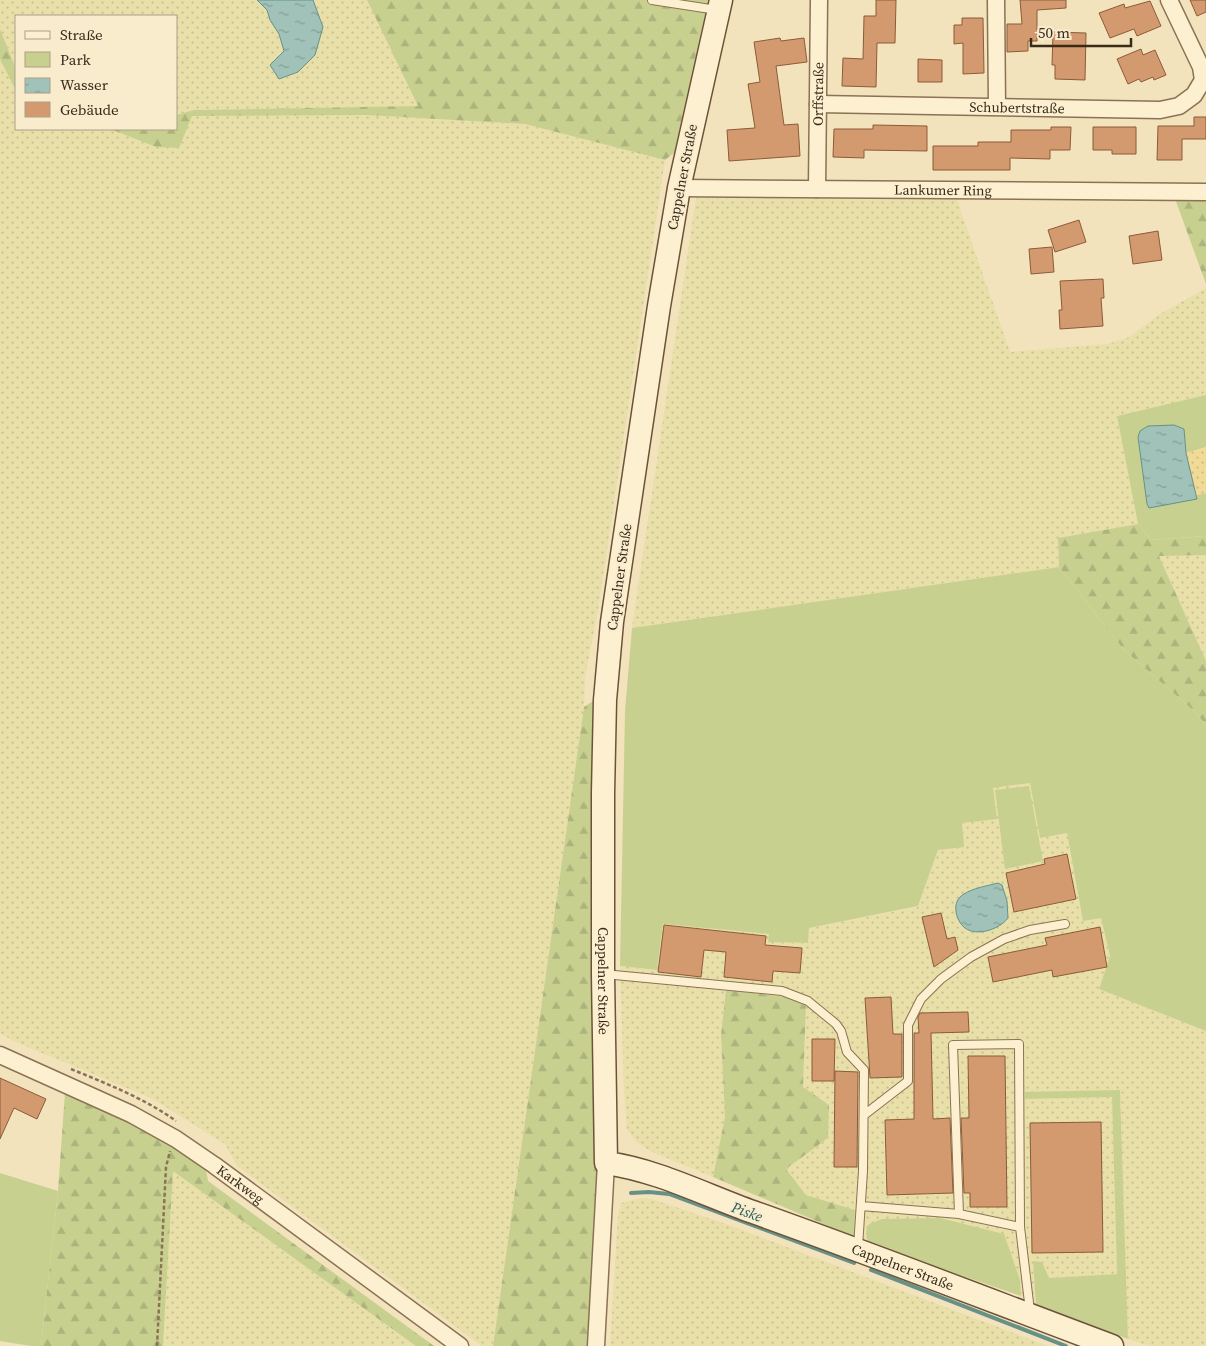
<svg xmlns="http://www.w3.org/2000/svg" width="1206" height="1346" font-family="'Source Serif 4',serif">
  <defs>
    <pattern id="farmland-dots" width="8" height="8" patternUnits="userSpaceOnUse" patternTransform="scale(1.25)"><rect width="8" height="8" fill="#e8dfa9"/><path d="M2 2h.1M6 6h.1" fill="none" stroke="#c8c091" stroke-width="1.8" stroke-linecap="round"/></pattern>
    <pattern id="forest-firs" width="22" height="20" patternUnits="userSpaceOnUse" patternTransform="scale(1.25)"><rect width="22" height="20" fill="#c8d090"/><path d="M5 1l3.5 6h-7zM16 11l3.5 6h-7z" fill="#adb37c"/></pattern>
    <pattern id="sand-dots" width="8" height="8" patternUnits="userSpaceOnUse" patternTransform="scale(1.25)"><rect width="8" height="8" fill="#f1da96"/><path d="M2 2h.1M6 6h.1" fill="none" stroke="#cfbb81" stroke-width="1.8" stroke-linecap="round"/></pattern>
    <pattern id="water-ripples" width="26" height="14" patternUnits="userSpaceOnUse" patternTransform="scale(1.25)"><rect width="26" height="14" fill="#a1c2b9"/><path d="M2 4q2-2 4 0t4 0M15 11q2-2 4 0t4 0" fill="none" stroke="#849e96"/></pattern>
  </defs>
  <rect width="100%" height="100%" fill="#f2e3bc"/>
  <!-- farmland -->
  <path fill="url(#farmland-dots)" d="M0,0H367L418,106L194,110L176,115V16H16V69L0,29Z
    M0,59L16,91V129H110L156,147L192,116L367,115L525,124L665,160L598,610L585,677L584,707L493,1346H482L237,1166L225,1144L153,1099L13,1041L0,1033Z
    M696,198L957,200L1010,352L1108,344L1129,337L1162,313L1206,288V395L1117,416L1138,524L1058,538L1059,567L632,628Z
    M1159,555H1206V661Z
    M1030,783L1040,837L1067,833L1083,921L1101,918L1110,956L1099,989L1206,1031V1346H1149L1128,1339L1120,1090L1025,1099L1112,1097L1117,1274L1049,1278L1042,1262L1033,1261L1036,1304L1021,1296L1020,1280L868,1243L854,1237L855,1210L806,1195L786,1169L828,1138L803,1087L806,1006L726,991L721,1035L725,1117L713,1177L650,1151L636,1142L627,1129L624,1088L620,966L657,970L663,924L769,934L768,942L808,943L809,928L918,907L938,850L993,788Z
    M173,1171L416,1346H163Z
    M642,1198L652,1199L726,1224L1048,1346H610L618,1215L621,1203Z"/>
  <!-- green -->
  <path fill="#c8d090" d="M1206,395V447L1186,453L1184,429L1174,425L1197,499L1196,495L1206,493V536L1151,540L1138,524L1117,416Z
    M1059,567L1124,650L1194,711L1206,725V1031L1099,989L1110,956L1101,918L1083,921L1067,833L1040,838L1030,783L993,788L997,819L962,823L964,847L938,850L918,906L809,928L808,943L768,942L769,934L663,924L657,970L620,966L625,711L632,628Z
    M1029,786L1043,861L1005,869L995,790Z
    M1120,1090L1128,1339L1036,1304L1033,1261L1042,1262L1049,1278L1117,1274L1112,1097L1025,1099V1092Z
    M0,1173L58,1191L41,1346H31L0,1341Z
    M940,1218L1004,1234L1020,1280L1021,1296L868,1243L866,1232L869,1224L882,1219Z"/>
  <!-- forest -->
  <path fill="url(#forest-firs)" d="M367,0H708L674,153L665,160L525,124L367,115L192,116L179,148L156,147L110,129H176V115L194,110L418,106Z
    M0,29L16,69V91L0,59Z
    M1174,196L1206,197V284Z
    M1138,524L1151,540L1206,536V555L1159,556L1206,661V725L1194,711L1124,650L1059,567L1058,538Z
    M596,699L598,1173L587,1346H493L584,707Z
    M726,990L787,997L806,1006L803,1087L829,1105L828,1138L786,1169L806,1195L855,1210L854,1237L713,1177L725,1117L721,1035Z
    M65,1092C114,1114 162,1137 206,1169L208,1181L434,1346H416L173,1171L163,1346H41L58,1191Z"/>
  <!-- sand -->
  <path fill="url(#sand-dots)" d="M1206,447V493L1196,495L1186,453Z"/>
  <!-- water -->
  <path fill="url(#water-ripples)" stroke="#679187" d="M257,0H313L323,27L315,55L298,72L279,79L270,65L284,51L279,34L270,20L267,10Z
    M1174,425L1184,429L1186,453L1197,499L1149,508L1147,504L1138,437L1140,431L1148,426Z
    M998,883L1002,885L1007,901L1008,918C1000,929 977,937 965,928C955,920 951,901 964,894C973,888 987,886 998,883Z"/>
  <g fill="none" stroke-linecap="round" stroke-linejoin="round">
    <!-- stream -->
    <path stroke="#679187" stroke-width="4" d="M631,1193L649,1192L669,1194L854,1263
      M871,1270L1066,1346"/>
  </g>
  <!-- building -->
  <path fill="#d39a6f" stroke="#8c5b38" d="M876,0H896L895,43H877L876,87L842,86L843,58L863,59L864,16H876Z
    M1020,0H1066V8L1037,10V41H1028V51L1007,52V24H1022Z
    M1190,0H1206V12L1197,16Z
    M1150,1L1161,26L1137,36L1134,29L1110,38L1099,13L1124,4L1125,8Z
    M962,18H983L984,73L963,74V43L954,44V25H962Z
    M1053,32L1086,33L1085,80L1055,79V65H1052Z
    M780,38L781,41L804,38L807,62L776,66L784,125L798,124L800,156L729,161L727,130L755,128L748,84L760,82L754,42Z
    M1141,49L1143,55L1155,50L1166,75L1154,80L1153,77L1141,82L1139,79L1128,84L1117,59Z
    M918,59L942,60V82H918Z
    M1194,117H1206V139H1182V160H1157L1158,126H1194Z
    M873,125L927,126V151L864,150V158L833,157L834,129H873Z
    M1051,127H1071L1070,150H1050V159L1010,158V170H933V146H978V142H1011V130H1051Z
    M1093,127H1136V154H1112V150H1093Z
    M1079,220L1086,242L1055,252L1048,230Z
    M1158,231L1162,260L1133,264L1129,236Z
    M1052,247L1054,272L1031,274L1029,249Z
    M1103,279L1104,298H1101L1103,326L1060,329L1059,310H1062L1060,281Z
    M1067,854L1076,899L1014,912L1006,873L1045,864L1044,859Z
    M941,913L947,939L955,937L958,950L934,967L922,917Z
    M664,925L766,936L765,945L802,948L800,973L773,971L772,982L724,977L726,952L704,950L701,977L658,972Z
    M1100,927L1107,967L1053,977L1052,970L993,982L988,957L1047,945L1045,938Z
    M891,997L893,1034H902V1077L870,1078L865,998Z
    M968,1012L969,1032L931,1033L933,1119L950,1118L953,1193L887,1195L885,1120L914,1119V1033H919L918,1017L920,1013Z
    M812,1039H835L834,1081H812Z
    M968,1056H1005L1007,1207H970V1193H964L961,1118H969Z
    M835,1071L858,1072L857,1167H834Z
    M0,1078L46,1099L37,1119L14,1108L0,1139Z
    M1101,1122L1103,1252L1032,1253L1030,1123Z"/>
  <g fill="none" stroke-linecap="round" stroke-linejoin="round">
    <defs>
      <path id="lane" d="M652,0L717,10
        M604,974L782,991L808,1001L836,1024L841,1031L847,1052L864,1070L863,1171L858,1247
        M864,1115L908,1081V1025L921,999L941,979L971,957L1004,939L1030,930L1065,924
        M861,1206L959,1214L1020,1227L1030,1311
        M959,1214L953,1045L1019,1044L1020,1227"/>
      <g id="street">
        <path d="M996,0L997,106"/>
        <path id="s1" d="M818,104L1160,110L1179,106L1194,95L1203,80L1201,67L1169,0"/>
        <path id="s2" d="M679,188L1206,192"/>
        <path id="s3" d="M817,189L819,0"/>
        <path id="s4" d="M0,1055L131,1114L176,1139L214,1165L460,1346"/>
        <path d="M596,1346L606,1163"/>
      </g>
      <g id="secondary">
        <path id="s5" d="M721,0L679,188L659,306L612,622L605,700L603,793V974L606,1163C657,1170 705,1195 753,1212C874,1255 992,1301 1112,1346"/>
      </g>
    </defs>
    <!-- lane casing -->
    <use href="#lane" stroke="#8b7254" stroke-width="10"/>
    <!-- street casing -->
    <use href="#street" stroke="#8b7254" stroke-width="19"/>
    <!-- secondary casing -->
    <use href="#secondary" stroke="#6c5338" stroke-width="25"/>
    <!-- path -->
    <path stroke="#8b7254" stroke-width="2.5" stroke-dasharray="4 2.5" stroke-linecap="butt" d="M71,1069C107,1084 144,1098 176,1121
      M157,1346L166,1167L170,1151"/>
    <!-- lane -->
    <use href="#lane" stroke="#fcf0d0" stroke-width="8"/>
    <!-- street -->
    <use href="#street" stroke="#fcf0d0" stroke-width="16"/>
    <!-- secondary -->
    <use href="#secondary" stroke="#fcf0d0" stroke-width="22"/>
  </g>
  <g text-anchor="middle" stroke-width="4" stroke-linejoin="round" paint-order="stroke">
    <!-- street labels -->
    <g font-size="14" fill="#392a1a" stroke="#f8eccd">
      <text dy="5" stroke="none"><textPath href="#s3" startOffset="95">Orffstraße</textPath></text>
      <text dy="5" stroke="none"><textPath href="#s1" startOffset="199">Schubertstraße</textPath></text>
      <text transform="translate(682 177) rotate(-79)" y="5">Cappelner Straße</text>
      <text dy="5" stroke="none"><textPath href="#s2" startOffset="264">Lankumer Ring</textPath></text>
      <text transform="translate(619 577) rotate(-82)" y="5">Cappelner Straße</text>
      <text dy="5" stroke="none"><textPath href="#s5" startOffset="991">Cappelner Straße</textPath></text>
      <text dy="5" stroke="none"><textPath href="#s4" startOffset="274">Karkweg</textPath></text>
      <text dy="5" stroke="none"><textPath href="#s5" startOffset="1488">Cappelner Straße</textPath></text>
    </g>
    <!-- water labels -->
    <g font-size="15" font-style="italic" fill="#285a57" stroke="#f8eccd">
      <text transform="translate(747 1212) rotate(20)" y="5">Piske</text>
    </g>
  </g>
  <!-- legend -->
  <rect x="15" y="15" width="162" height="115" fill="#f8eccd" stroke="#ac9e85"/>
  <rect x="25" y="31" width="25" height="8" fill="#fcf0d0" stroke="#ac9e85"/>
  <text x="60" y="40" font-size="15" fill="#392a1a">Straße</text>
  <rect x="25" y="52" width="25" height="15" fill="#c8d090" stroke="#ac9e85"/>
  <text x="60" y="65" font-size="15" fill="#392a1a">Park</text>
  <rect x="25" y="78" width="25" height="15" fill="url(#water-ripples)" stroke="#ac9e85"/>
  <text x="60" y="90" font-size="15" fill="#392a1a">Wasser</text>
  <rect x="25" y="102" width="25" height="15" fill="#d39a6f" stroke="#ac9e85"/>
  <text x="60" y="115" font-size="15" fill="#392a1a">Gebäude</text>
  <!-- scale -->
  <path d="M1031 38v8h100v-8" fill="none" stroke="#392a1a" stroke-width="2.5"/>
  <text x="1038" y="38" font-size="15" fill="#392a1a" stroke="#f8eccd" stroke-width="4" paint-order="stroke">50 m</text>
</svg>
